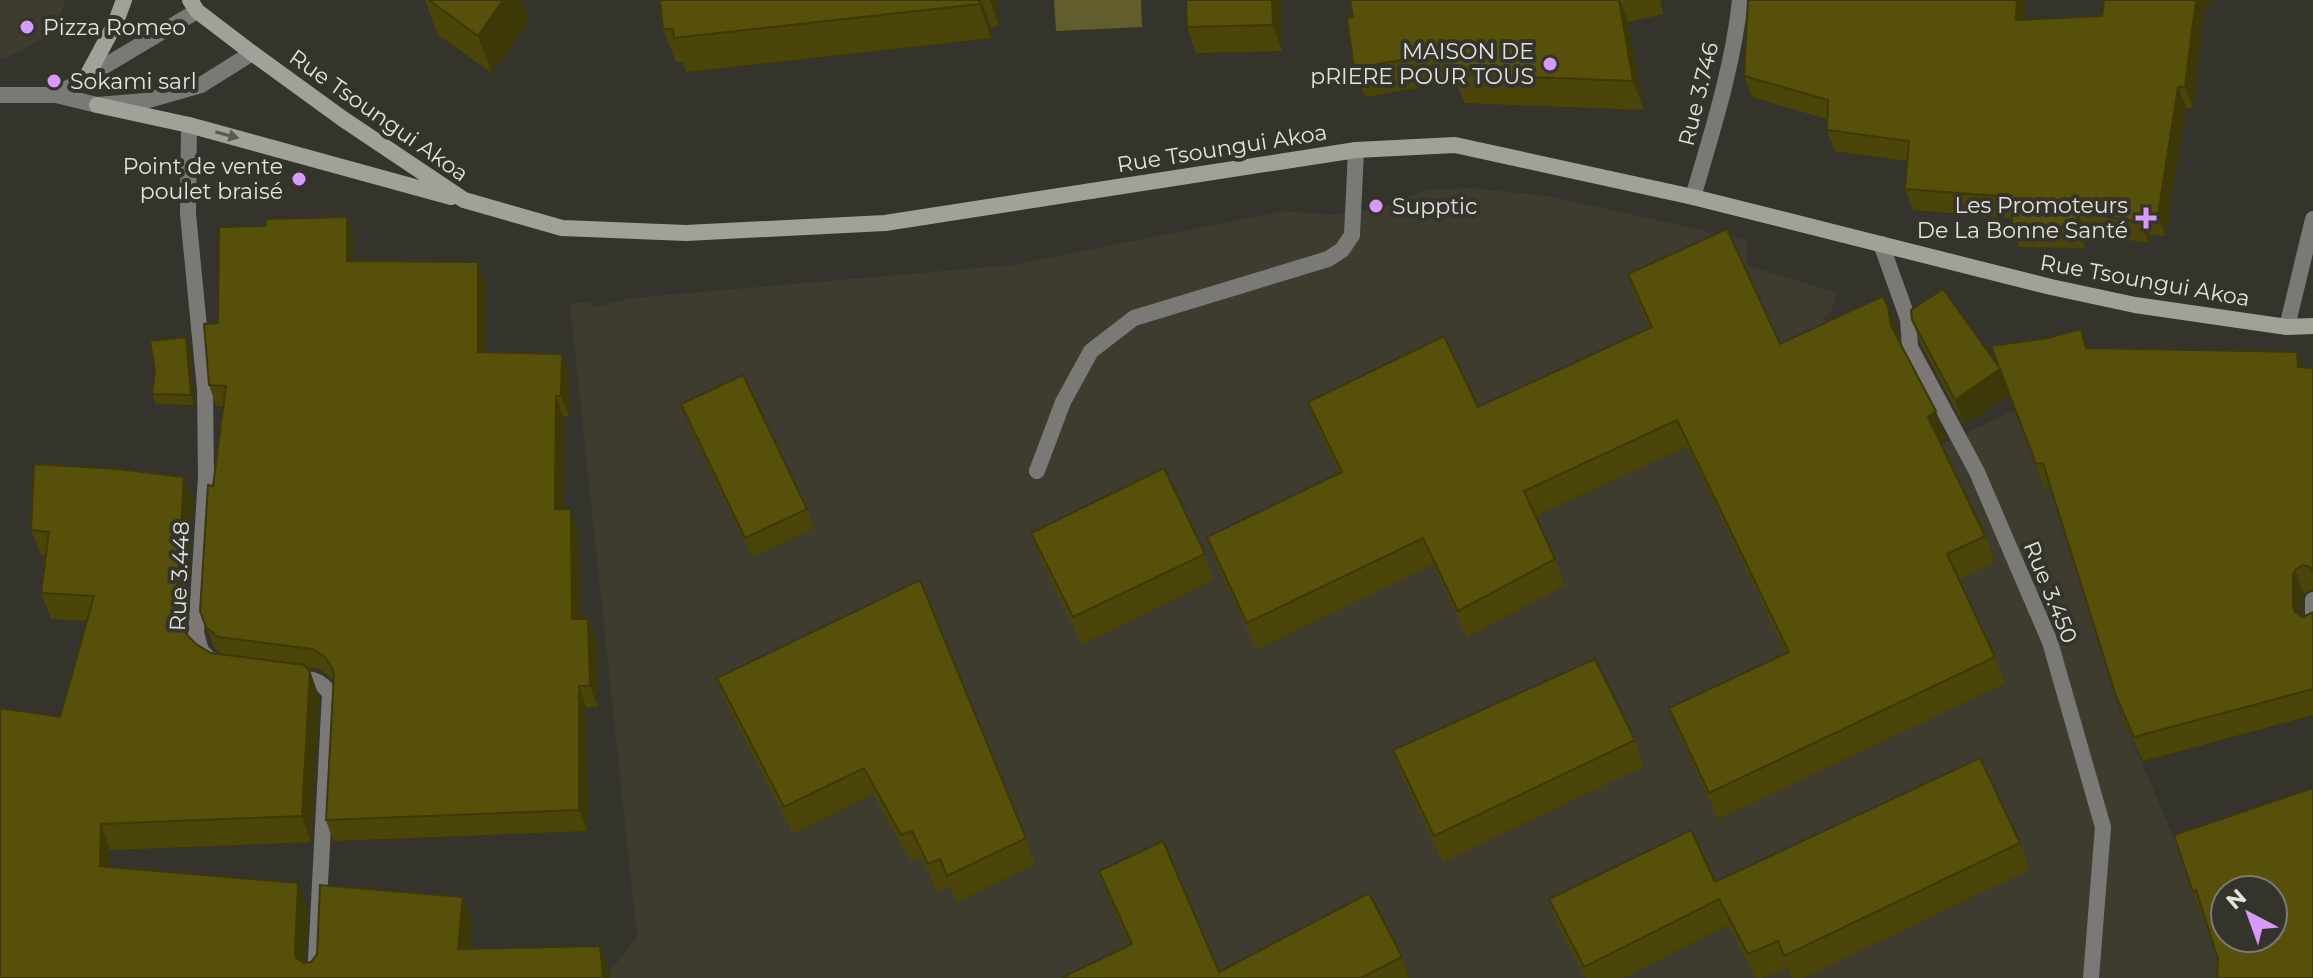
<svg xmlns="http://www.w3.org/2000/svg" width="2313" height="978" font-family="Montserrat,sans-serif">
  <rect width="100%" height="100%" fill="#35342c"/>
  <!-- built -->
  <path fill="#3d3c2e" d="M0,0H65L54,33L6,58H0Z
    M1470,188L1548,196L1747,240L1746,265L1835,292L1836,295L1830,313L1824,318L1836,349L1893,322L1942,424L1886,452L1891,467L2018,409L2046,489L2058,485L2116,694L2117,705L2183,859L2202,916L2210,929L2225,978H610L609,972L637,937L570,304L588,302L596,307L632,298L1012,265L1284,211L1334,215L1381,208L1426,190Z"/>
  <!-- green -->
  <path fill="#625d2c" d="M1054,0H1141L1142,27L1056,31Z"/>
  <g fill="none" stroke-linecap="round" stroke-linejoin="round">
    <!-- service -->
    <path stroke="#7a7975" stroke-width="16" d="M2287,327L2313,219
      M1037,471L1063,402L1091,351L1134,318L1328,259L1342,250L1352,235L1356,150"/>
    <!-- minor -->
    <path stroke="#7a7975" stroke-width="16" d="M0,95H56L97,105L145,101L201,85L252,53
      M56,95L197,11
      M189,125L188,214L205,389L206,477L196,633L201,651L211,661
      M1693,197C1712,132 1733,67 1740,0
      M1881,244L1908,319L1910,347L1977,472L2050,642L2103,827L2091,978
      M2313,600V630
      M292,677C309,679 320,678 330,694L315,978"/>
    <!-- secondary -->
    <path stroke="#a1a19a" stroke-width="16" d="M190,0L197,11L252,53L343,119L464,200L562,228L686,233L885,223L1356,150L1455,145L1693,197L2051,287L2135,305L2287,327L2313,326
      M87,76L115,24L124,0
      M97,105L189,125L451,197"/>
  </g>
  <!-- wall -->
  <path fill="#4b4509" d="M425,0H522L529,20L492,73L437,34Z
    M660,0H997L999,26L991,27V38L686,72L683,62H676L663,29Z
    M1282,0V51L1196,53L1187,27Z
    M1350,0H1660L1663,14L1628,22L1644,110L1464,103L1456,81L1365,97L1354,68L1353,17Z
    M1748,0H2026L2025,20L2102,16L2104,0H2211L2204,12L2193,108H2186L2165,236L2150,234L2148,243L2085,233V248L2019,247L2012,226V218L1913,210L1905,189L1907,161L1835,151L1827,130V119L1752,97L1744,76Z
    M347,217L354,238V261L478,262L485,282V352L569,374V416H563V509L578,529L579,619L596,639L598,707H586L587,831L333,841L326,820L333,679L319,669L306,667L310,671L319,697L311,842L110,850V867L308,909L305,963L311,962L463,897L472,923L470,949L600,946L609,972L610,978H0L60,717L87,621L51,619L41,593L46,556L41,555L31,530L184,477L193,503L185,631L196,644L211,653L223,655L214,647L200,611L213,486L223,406H216L209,385L218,323Z
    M1628,274L1780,344L1898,333L1899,341L1946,437L1939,442L1985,536L1995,562L1959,579L1995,657L2005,683L1718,819L1679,734L1669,708L1786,653L1687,446L1535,516L1555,559L1565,585L1467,637L1433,564L1257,649L1216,563L1207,537L1340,474L1318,428L1308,402L1478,407L1650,328L1637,301Z
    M1912,320L1998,366L2088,348L2297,352L2303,368H2313V589L2304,594L2302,599V616L2303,617L2313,612V715L2143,761L2124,721L2116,696L2050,487L2045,489L2009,394L1964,425L1921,344Z
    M190,347L194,405L156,404L152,394Z
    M681,404L807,509L814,528L752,557L688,423Z
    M1031,533L1205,554L1214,580L1082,644L1041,559Z
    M717,678L1026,838L1035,864L957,902L949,886L937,891L921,857L911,861L873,794L793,833L727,704Z
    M1635,740L1644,766L1443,862L1402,776L1393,750Z
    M2313,788L2218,959L2204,915L2202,916L2193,892Z
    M2020,843L2030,869L1803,978H1792L1788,967L1762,978H1756L1728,925L1623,978H1586L1558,925L1549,899L1715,882Z
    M1099,871L1219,972L1402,957L1409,978H1061L1130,945L1109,898Z"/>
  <!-- shaded-wall -->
  <path fill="#3d3808" d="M503,0H522L529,20L492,73L478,36Z
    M979,0H981L991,27V38L979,4Z
    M990,0H997L999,26Z
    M1272,0H1282V51L1273,25Z
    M1619,0H1620L1628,22L1644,110L1633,81Z
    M2017,0H2026L2024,42L2016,20Z
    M2196,0H2211L2204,12L2193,108L2185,87Z
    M2178,87L2186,108L2165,236L2158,215Z
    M2078,212L2085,233V248L2077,227Z
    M2143,212L2150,234L2148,243L2141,222Z
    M347,217L354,238V282L347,261Z
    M478,262L485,282V372L478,352Z
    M1888,307L1898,333L1900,352L1891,326Z
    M186,337L190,347L194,405L191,395Z
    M2297,352L2306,376L2298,367Z
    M562,354L569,374V416L561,396Z
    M2000,369L2009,394L1964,425L1955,400Z
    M556,396L563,416V529L555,509Z
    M1936,411L1946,437L1937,444L1928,417Z
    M184,477L193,503L185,632L176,607Z
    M571,509L578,529L579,640L572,619Z
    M2295,570L2304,594L2302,599V631L2293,606V575Z
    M588,619L596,639L598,707L590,686Z
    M310,671L319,697L311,842L302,816Z
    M579,686L586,707L587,831L579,810Z
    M101,824L110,850L109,892L100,866Z
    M298,883L308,909L304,978L295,952Z
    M463,897L472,923L467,975L458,949Z
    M600,946L609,972L610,978H603Z"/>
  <!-- building -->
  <path fill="#57500b" stroke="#3d3808" stroke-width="2" fill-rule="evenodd" d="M429,0H503L478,36Z
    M660,0H979V4L674,38L673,29H663Z
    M1186,0H1272L1273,25L1187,27Z
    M1350,0H1619L1633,81L1454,74L1450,52L1354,68L1347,18L1353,17Z
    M1748,0H2017L2016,20L2102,16L2104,0H2196L2185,87H2178L2158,215L2143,212L2141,222L2078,212L2077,227L2012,226V197L1905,189L1909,141L1827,130L1828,100L1744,76Z
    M347,217V261L478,262V352L562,354L561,396H556L555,509H571L572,619H588L590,686H579V810L326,820L334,674L332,668L325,657L312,649L218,637L206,627L200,611L208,485L213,486L226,386L209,385L204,324L218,323L219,227L266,226V219Z
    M1727,229L1780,344L1883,296L1888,307L1891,326L1936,411L1928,417L1985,536L1947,554L1995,657L1709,793L1669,708L1789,652L1677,420L1524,491L1555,559L1458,611L1423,538L1247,623L1207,537L1342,472L1308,402L1444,336L1478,407L1652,327L1628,274Z
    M1943,289L1999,367L1991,346L2048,338L2081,329L2086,348L2297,352L2298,367L2313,368V571L2310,567L2303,565L2295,570L2293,575V606L2295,612L2303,617L2313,612V689L2134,737L2116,696L2043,463L2036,464L2000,369L1955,400L1912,320L1911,310Z
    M186,337L191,395L152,394L155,370L150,341Z
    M743,375L807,509L745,538L681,404Z
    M34,464L118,469L184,477L176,607L186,634L196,644L211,653L304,665L310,671L302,816L101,824L100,866L298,883L295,952L296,958L304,963L311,962L317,954L320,885L463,897L458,949L600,946L603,978H0V708L60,717L94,596L41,593L49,532L31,530Z
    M1164,468L1205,554L1073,617L1031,533Z
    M920,580L1026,838L947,876L940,859L928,864L912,831L901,835L864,768L784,807L717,678Z
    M1595,659L1635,740L1434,836L1393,750Z
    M1980,758L2020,843L1784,956L1778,941L1748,954L1719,899L1584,967L1549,899L1691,830L1715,882Z
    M2313,788V978H2217L2218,959L2196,890L2193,892L2174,835ZM2225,890H2273V938H2225Z
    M1163,841L1219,972L1369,893L1402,957L1361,978H1061L1132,944L1099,871Z"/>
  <!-- one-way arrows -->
  <defs><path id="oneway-solid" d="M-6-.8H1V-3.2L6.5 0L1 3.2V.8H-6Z" transform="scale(2)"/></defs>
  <use fill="#5b5a52" href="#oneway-solid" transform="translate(227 135) rotate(15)"/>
  <!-- markers -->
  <g fill="#d89af8" stroke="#35342c" stroke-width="3">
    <circle cx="27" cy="27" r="8"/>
    <circle cx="1550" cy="64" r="8"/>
    <circle cx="54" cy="81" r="8"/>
    <circle cx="299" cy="179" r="8"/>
    <circle cx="1376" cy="206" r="8"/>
    <path d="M2142 206h8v8h8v8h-8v8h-8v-8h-8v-8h8z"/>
  </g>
  <g text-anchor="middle" stroke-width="8" stroke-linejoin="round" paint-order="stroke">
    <!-- poi labels -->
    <g font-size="22" fill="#e3e3de" stroke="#35342c" text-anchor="start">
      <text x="43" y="35">Pizza Romeo</text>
      <text x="1534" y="59" text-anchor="end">MAISON DE<tspan x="1534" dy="25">pRIERE POUR TOUS</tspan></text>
      <text x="70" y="89">Sokami sarl</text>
      <text x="283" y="174" text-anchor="end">Point de vente<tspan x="283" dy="25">poulet braisé</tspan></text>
      <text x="2128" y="213" text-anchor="end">Les Promoteurs<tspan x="2128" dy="25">De La Bonne Santé</tspan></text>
      <text x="1392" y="214">Supptic</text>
    </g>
    <!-- street labels -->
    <g font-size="22" fill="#e3e3de" stroke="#35342c">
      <text transform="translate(1698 94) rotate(-76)" y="8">Rue 3.746</text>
      <text transform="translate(379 115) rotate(35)" y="8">Rue Tsoungui Akoa</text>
      <text transform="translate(1222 148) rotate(-9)" y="8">Rue Tsoungui Akoa</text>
      <text transform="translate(2145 280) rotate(10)" y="8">Rue Tsoungui Akoa</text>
      <text transform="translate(179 576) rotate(-88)" y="8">Rue 3.448</text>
      <text transform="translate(2051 592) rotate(68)" y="8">Rue 3.450</text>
    </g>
  </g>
  <!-- north arrow -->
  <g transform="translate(2249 914) rotate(319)"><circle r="38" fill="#35342c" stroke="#7b7a73" stroke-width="2"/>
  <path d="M0-6L14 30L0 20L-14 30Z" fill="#d89af8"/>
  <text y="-12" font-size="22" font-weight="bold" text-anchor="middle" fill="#e3e3de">N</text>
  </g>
</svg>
